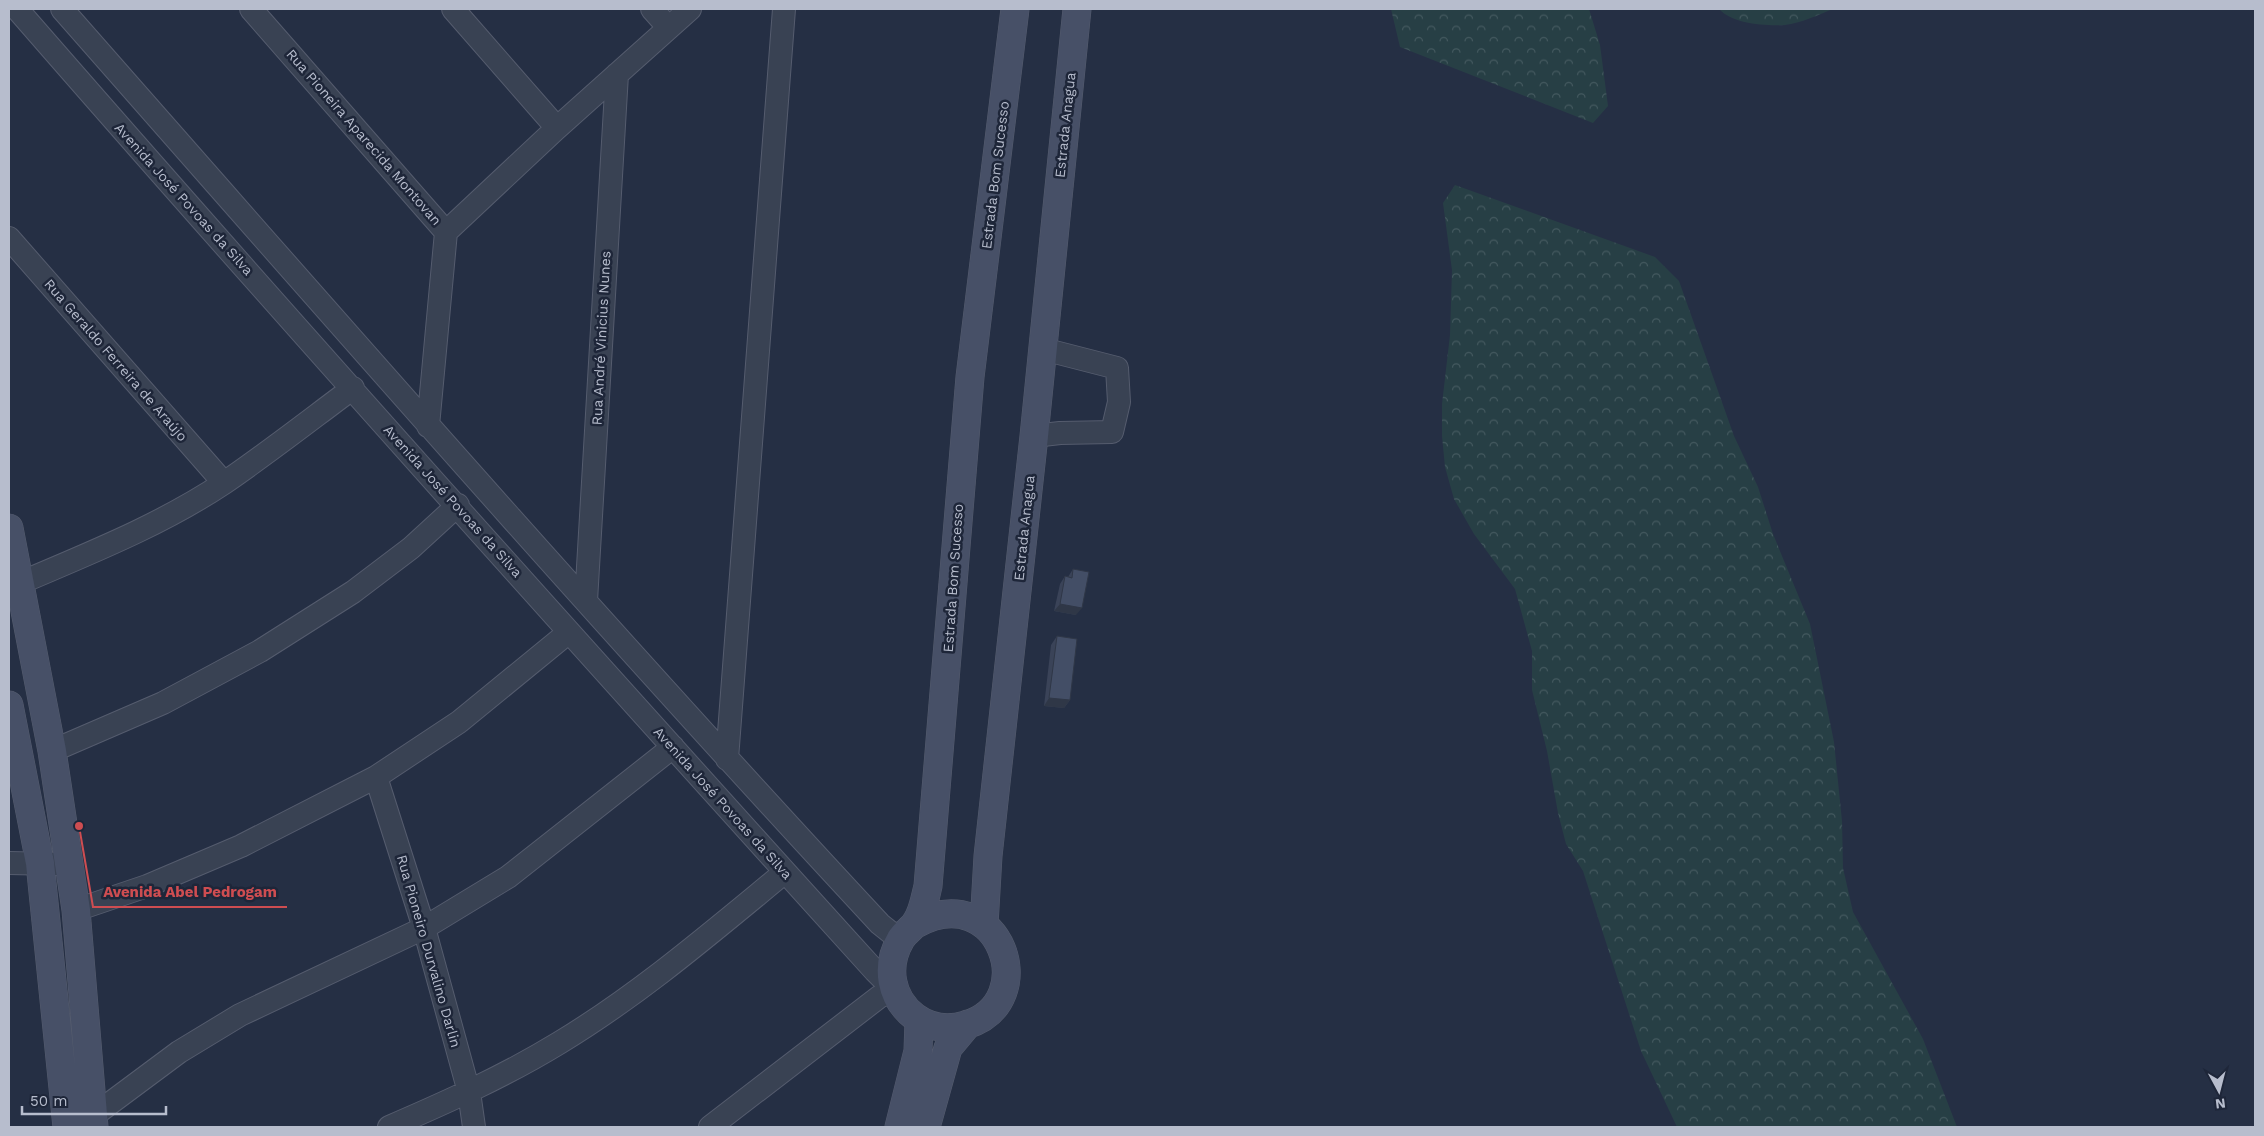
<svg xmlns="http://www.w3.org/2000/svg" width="2264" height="1136" font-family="'Work Sans',sans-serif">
  <defs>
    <pattern id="forest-crowns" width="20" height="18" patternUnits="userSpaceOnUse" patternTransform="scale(1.25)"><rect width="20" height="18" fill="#273f45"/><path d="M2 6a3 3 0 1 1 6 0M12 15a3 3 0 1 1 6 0" fill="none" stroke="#44595f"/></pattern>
  </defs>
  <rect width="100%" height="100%" fill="#252f44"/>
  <!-- forest -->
  <path fill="url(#forest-crowns)" d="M1391,9H1589L1600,45L1608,106L1593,123L1400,47Z
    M1719,9H1833C1818,15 1801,23 1785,25C1764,26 1733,24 1719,9Z
    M1455,185L1655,257L1679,281L1734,436L1758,487L1773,534L1810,624L1834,742L1842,821L1843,868L1853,912L1923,1039L1957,1127H1677L1641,1051L1583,871L1566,844L1558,813L1547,751L1532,690V651L1515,589L1474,534L1454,499L1445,467L1442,436V404L1450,335L1452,270L1443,203Z"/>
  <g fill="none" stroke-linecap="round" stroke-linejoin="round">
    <defs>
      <path id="street" d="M17,9C299,333 586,652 875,971L894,990L879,997L710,1127
        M62,9C332,316 601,624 880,924L890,932L901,937
        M251,9L446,232L428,426
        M453,9L557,128
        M652,9L668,27
        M446,232L557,128L690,9
        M9,238L224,483
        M1034,436L1060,433L1112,432L1119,402L1117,368L1043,349
        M20,583C90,553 161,525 224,483C268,453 310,420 353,388
        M586,601L617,74
        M52,751L163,703L260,651L353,592L411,548L458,505
        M727,759L784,9
        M376,777L424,928L469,1092L474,1127
        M9,863L57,864
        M76,910L147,886L241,846L376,777L459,722L569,632
        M93,1116L179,1052L240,1015L424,928L508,877L673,747
        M389,1127C447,1102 505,1076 559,1043C640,994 712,932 785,872"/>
      <path id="secondary" d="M9,528L52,751L76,910L94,1127
        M9,705L40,863L67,1127
        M916,924C1000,878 1043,1002 966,1025C949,1030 930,1028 915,1017C890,998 885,966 901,939C905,932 912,929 916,922C923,912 925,898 928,886L970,377L1015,9
        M984,925L988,856L1034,436L1077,9
        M899,1127L918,1051L919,1020
        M926,1127L948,1048L968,1024"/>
    </defs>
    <!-- street casing -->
    <use href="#street" stroke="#555c6e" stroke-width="24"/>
    <!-- secondary casing -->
    <use href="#secondary" stroke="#555c6e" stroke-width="29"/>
    <!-- street -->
    <use href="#street" stroke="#394253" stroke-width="22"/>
    <!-- secondary -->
    <use href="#secondary" stroke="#475067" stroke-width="28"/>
  </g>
  <!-- wall -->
  <path fill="#3a4358" d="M1073,569L1076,615L1054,611L1060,584L1065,576L1068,577Z
    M1057,636L1070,700L1064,708L1044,706L1051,645Z"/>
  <!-- shaded-wall -->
  <path fill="#2f3747" d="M1060,604L1082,608L1076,615L1054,611Z
    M1049,698L1070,700L1064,708L1044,706Z"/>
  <!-- building -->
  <path fill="#434e66" stroke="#2f3747" d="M1073,569L1089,572L1082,608L1060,604L1065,576L1072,578Z
    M1057,636L1077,639L1070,700L1049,698Z"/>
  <g text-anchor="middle" stroke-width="5" stroke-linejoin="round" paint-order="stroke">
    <!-- street labels -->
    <g font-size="14" fill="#b7bdcd" stroke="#1e2639">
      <text transform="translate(1065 125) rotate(-84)" y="5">Estrada Anagua</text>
      <text transform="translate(364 137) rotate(49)" y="5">Rua Pioneira Aparecida Montovan</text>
      <text transform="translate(995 175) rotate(-83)" y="5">Estrada Bom Sucesso</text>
      <text transform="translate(184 199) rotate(48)" y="5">Avenida José Povoas da Silva</text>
      <text transform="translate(601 338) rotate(-87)" y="5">Rua André Vinicius Nunes</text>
      <text transform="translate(116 360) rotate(49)" y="5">Rua Geraldo Ferreira de Araújo</text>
      <text transform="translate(453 501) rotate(48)" y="5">Avenida José Povoas da Silva</text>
      <text transform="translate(1024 528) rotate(-84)" y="5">Estrada Anagua</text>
      <text transform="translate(953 578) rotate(-86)" y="5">Estrada Bom Sucesso</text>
      <text transform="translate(723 803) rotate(48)" y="5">Avenida José Povoas da Silva</text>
      <text transform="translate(429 951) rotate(74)" y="5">Rua Pioneiro Durvalino Darlin</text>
    </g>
  </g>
  <!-- callouts -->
  <path fill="none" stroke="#ce4d51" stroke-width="2" d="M79 826L93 907H287"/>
  <circle fill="#ce4d51" stroke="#1e2639" stroke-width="2" cx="79" cy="826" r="5"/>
  <g font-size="15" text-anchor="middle" font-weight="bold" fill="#ce4d51" stroke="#1e2639" stroke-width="5" stroke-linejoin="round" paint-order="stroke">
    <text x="190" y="897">Avenida Abel Pedrogam</text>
  </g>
  <!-- border -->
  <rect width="2264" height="1136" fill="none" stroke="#b7bdcd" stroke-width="20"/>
  <!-- north arrow -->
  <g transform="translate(2219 1091) rotate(173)" stroke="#1e2639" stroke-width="4" paint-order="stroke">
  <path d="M0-4L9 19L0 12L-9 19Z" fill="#b7bdcd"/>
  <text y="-8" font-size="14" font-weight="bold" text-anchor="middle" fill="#b7bdcd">N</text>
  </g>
  <!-- scale -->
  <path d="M22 1106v8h144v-8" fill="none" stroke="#b7bdcd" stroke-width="2.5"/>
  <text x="30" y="1106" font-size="15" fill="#b7bdcd" stroke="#1e2639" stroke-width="4" paint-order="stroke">50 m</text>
</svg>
